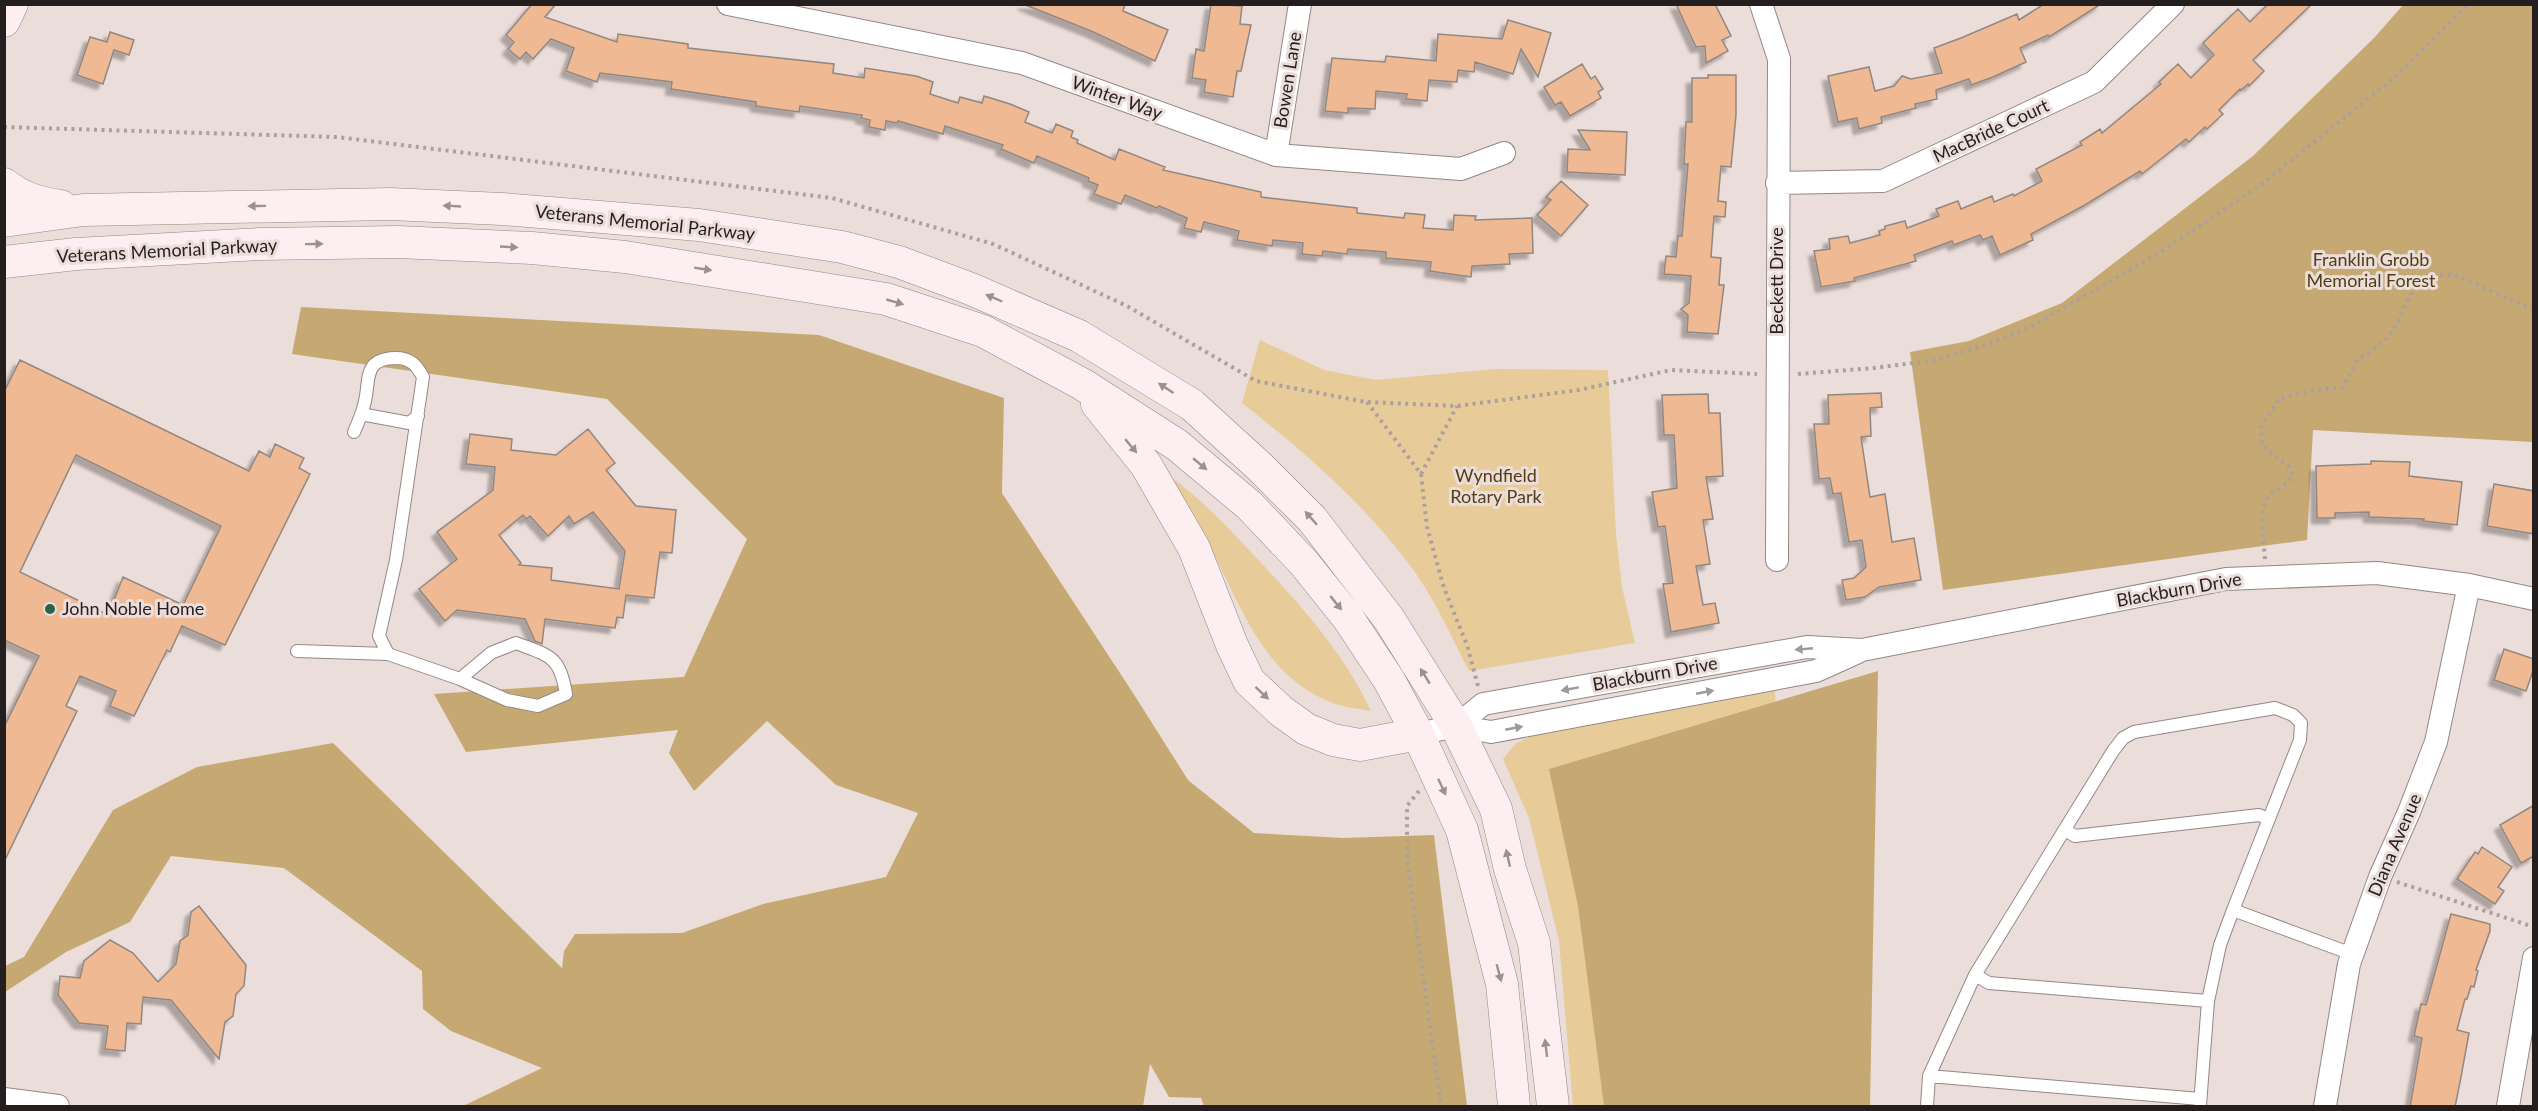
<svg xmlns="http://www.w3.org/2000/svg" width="2538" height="1111" font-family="Lato,sans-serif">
  <defs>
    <filter id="shadow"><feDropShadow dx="-5.5" dy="5.5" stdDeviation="1.5" flood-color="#0004"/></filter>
  </defs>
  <rect width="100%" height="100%" fill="#ebddda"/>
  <!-- green -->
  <path fill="#e7cb98" d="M1260,340L1324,370L1376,380L1495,369L1608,370L1616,535L1622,587L1635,643L1469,671C1450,634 1432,593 1406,560C1361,501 1301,449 1242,403Z
    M1165,473C1201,498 1232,531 1262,564C1303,608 1345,655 1371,711C1359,708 1346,708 1335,704C1266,678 1245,615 1214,555C1200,527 1182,499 1165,473Z
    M1775,686L1787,1106H1573L1559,941L1529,818L1503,759L1515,744L1535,734Z"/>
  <!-- forest -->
  <path fill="#c6a972" d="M2403,5H2533V442L2313,430L2307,540L1943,590L1910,352L1969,341L2062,303L2253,156L2375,37Z
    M301,307L819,335L1004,398L1002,493L1133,693L1188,780L1254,833L1343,838L1434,835L1467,1106H1204L1201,1098L1169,1097L1150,1064L1143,1106H463L542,1068L451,1031L423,1009L422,971L284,868L171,856L130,922L66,952L5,992V966L24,957L113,810L197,767L333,743L562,968L564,951L575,934L682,933L763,904L886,877L918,813L836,785L767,721L694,791L669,753L678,730L466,752L434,694L684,677L747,539L607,399L292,354Z
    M1878,671L1870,1106H1604L1578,906L1549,769Z"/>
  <!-- building -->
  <path fill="#eeb993" stroke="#928781" stroke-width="1.5" fill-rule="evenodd" filter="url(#shadow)" d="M532,4H556L545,17L617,42L618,34L688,44V48L834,64L833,73L864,78L865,68L916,76L933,82L930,94L958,103L960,97L982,103L984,96L1010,104L1029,112L1025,122L1052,133L1056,124L1073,131L1071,137L1078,140L1077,143L1115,160L1119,149L1165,167L1163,170L1261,192V197L1357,208V213L1404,218L1405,213L1425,215L1423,228L1453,230L1454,215L1476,216L1475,220L1532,218L1533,253L1509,254L1510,264L1472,266L1471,277L1430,271L1431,262L1386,258V252L1348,249L1347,254L1323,251L1322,256L1302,254L1303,243L1273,240L1272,246L1237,240L1239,231L1204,222L1201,232L1184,228L1187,218L1159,206L1157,208L1125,195L1121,204L1094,194L1098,185L1088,181L1089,178L1037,156L1034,163L1001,149L1003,145L945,126L943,134L898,121L897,123L886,121L885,130L869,127L870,120L861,118L862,115L800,106L799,112L756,106V102L671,89L672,82L600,73L597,82L566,71L574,48L551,39L533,59L526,52L520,59L508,49L514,42L506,35Z
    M1023,4H1125L1123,11L1168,30L1155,61L1091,31Z
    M1211,4L1242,6L1240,24L1251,25L1241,71H1237L1233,97L1204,92L1206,80L1192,78L1196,49L1204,51Z
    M1676,4H1715L1731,36L1722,40L1728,51L1706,63L1705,46L1696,47Z
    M2044,4H2101L2049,37L2048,35L2020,48L2026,62L1993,77L1971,85L1969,79L1936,90L1937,99L1915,104L1916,108L1881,117L1882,123L1859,129L1857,118L1838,122L1828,76L1869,67L1875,91L1894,86L1902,76L1911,79L1942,73L1934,48L1961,38L2017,14L2019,20Z
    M2268,4H2312L2253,60L2264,71L2249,86L2248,84L2241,90L2240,89L2219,110L2223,114L2207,129L2205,127L2189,142L2186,139L2142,174L2140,171L2085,205L2031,234L2033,240L2000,255L1992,236L1983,240L1980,235L1954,245L1952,241L1914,255L1916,261L1854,278L1855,281L1821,287L1814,251L1830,249L1829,239L1848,236L1850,243L1880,235L1879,231L1885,229V226L1905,221L1907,228L1939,216L1936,209L1958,201L1961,209L1992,196L1994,202L2013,194L2014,196L2042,181L2036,169L2082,145L2080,142L2100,129L2102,133L2161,84L2159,82L2178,64L2191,78L2214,55L2203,43L2238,9L2250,22Z
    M1508,20L1551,33L1538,77L1521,49L1513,74L1475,62L1474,72L1458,70L1457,82L1429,80L1427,101L1406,99L1407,94L1376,91L1375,109L1348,108V113L1325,111L1332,58L1385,62L1386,56L1436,61L1438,34L1502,39Z
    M110,32L134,40L129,55L114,50L103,84L77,75L90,37L107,42Z
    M1582,64L1591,79L1595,76L1603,89L1598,92L1601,98L1570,116L1561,102L1555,105L1544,87Z
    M1708,75H1736V115L1731,167L1721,166L1718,201L1726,202L1725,217L1714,216L1711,257L1721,258L1719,285H1724L1718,334L1687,332L1688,315L1681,309L1689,303L1691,276L1664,274L1666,256L1676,257L1678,236H1682L1688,164H1684L1686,122H1692V78H1708Z
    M1578,130L1627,132L1625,175L1567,172L1568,149L1590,150Z
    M1561,181L1588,205L1561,236L1537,215L1551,200L1546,197Z
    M20,360L249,471L259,451L270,457L275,444L304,458L299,468L310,474L225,645L182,626L170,652L167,650L134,716L110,706L116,691L80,676L66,706L77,711L4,862V727L39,656L4,640V392ZM76,455L221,526L183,605L123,577L108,615L20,572Z
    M1881,393L1882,407L1870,408L1871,436L1861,437L1870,497L1885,494L1892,542L1914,538L1921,580L1879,587L1865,597L1846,600L1842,580L1854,578L1866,567L1862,540L1849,542L1841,493L1833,494L1830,478L1819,479L1814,424H1829L1828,395Z
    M1708,394L1709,413H1720L1723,476L1706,477L1713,519L1703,520L1710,564L1696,566L1703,605L1715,603L1719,623L1671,632L1663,584L1673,583L1665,526L1658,527L1652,492L1677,488L1674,435H1664L1662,395Z
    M588,429L615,463L606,470L636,506L676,510L672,553L660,552L654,598L626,595L623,618L617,617L615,628L545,619L542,644L535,641L525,619L457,610L445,621L419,589L457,559L437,532L493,490L495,467L466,464L470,434L512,439L511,450L556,455ZM593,512L625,551L619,589L551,580L552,568L519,565L521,563L499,535L523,515L526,519L530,516L548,536L569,516L574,524Z
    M2371,461L2410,462L2409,476L2462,482L2457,525L2423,521L2424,519L2369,517V512L2335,513V518H2317L2316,466L2371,464Z
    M2494,484L2534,491V534L2487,526Z
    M2504,649L2534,659V668L2526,691L2494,680Z
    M2534,805V856L2521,863L2500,825Z
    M2482,847L2512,867L2498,887L2504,891L2495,904L2457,879L2475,852L2478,854Z
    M199,906L246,965L244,986L236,994L233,1016L225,1022L219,1059L171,1000L143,997L141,1024L127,1023L125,1051L105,1049L108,1026L79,1023L58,995L60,976L80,978L84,961L110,940L133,953L158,982L176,964L180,941L188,935L191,912Z
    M2451,914L2490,924V931L2476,970L2478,971L2474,987L2471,986L2467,999H2465L2457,1030L2469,1033L2461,1077L2455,1107H2410L2422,1038L2414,1036L2421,1004L2426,1005Z"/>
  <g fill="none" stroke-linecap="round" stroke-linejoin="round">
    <defs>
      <path id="service" d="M361,414L409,423L418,416
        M354,432C358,423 362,414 364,405C371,382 361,359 395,358C410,358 416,364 423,377L396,560L379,636L388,654L460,679L507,700L538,706L566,694C560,656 550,656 516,643L491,653L460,679
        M297,651L388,654
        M2065,830L2075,836L2259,815L2269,819
        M1975,975L1989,983L2208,1001
        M1929,1076L2200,1099
        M2200,1105L2208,1001L2220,945L2233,910
        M1927,1106L1929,1076L1975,975L2113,751L2123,738L2134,732L2275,708L2293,715L2301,723L2300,740L2233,910L2352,954"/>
      <path id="minor" d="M728,4L1022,63L1276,155L1461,169L1504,153
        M1761,4L1779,59L1777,560
        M1276,155L1300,4
        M1777,183L1883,181L2094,82L2173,4
        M1456,726L1483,704L1807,647L1862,650L2226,579L2377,573L2469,585L2534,599
        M1418,734L1456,726L1491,732L1816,671L1858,652
        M4,1099L58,1106
        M2325,1106L2349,964L2380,877L2409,812L2436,742L2469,585
        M2508,1106L2534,958"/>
      <path id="secondary" d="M4,21L12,4
        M4,184C22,198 38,203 61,206
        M4,221L83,210L390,204L502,209L699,225L842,247L899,262L971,289L1079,336L1192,405L1260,467L1312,519L1389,619L1456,726L1496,809L1510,869L1534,943L1553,1106
        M4,262L76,254L260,244L398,242L532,248L625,257L886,299L983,331L1082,384L1177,445L1249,505L1304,563L1348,618L1389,680L1418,734L1462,830L1502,984L1514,1106
        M1097,404L1146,465L1194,548L1232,645L1249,681L1281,711L1306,729L1333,740L1360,745L1418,734"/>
    </defs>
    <!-- service casing -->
    <use href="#service" stroke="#948785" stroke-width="14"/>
    <!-- minor casing -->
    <use href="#minor" stroke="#948785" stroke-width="24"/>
    <!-- secondary casing -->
    <use href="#secondary" stroke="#948785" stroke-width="33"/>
    <!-- path -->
    <path stroke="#aba09e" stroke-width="4" stroke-dasharray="3 4.5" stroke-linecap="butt" d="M4,127L337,137L832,198L993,244L1127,306L1256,381L1366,402L1457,406L1579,390L1671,370L1757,374
      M1798,374L1874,368L1937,360L1989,344L2036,324L2159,253L2259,186L2394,78L2468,4
      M1367,402L1421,474L1427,527L1444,588L1467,645L1478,686
      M1421,474L1457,406
      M2265,559C2264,542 2258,512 2268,497C2275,488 2287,487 2293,476L2289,467L2262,445L2261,427L2280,398L2315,390L2343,387L2357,360L2384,342L2394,329L2413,290L2432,275H2455L2534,310
      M1419,791L1407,806V859L1441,1106
      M2397,882L2534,927"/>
    <!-- service -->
    <use href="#service" stroke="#fff" stroke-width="12"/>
    <!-- minor -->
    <use href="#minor" stroke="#fff" stroke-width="22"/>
    <!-- secondary -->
    <use href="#secondary" stroke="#fceef1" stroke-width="32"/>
  </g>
  <!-- one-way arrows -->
  <defs><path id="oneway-solid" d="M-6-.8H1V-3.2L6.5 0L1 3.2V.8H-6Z" transform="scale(1.5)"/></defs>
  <g fill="#9b9192">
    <use href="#oneway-solid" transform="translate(257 206) rotate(179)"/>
    <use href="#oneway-solid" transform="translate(452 206) rotate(-177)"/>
    <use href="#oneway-solid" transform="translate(314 244) rotate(-1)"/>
    <use href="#oneway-solid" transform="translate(509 247) rotate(3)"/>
    <use href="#oneway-solid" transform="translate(703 269) rotate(9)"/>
    <use href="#oneway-solid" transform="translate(994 298) rotate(-157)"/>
    <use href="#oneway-solid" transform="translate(895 302) rotate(16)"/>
    <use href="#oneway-solid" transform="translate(1166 388) rotate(-147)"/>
    <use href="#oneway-solid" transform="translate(1131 446) rotate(50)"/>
    <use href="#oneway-solid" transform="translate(1200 464) rotate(40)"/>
    <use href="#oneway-solid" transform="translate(1311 518) rotate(-132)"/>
    <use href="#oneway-solid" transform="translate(1336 603) rotate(51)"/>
    <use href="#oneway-solid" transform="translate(1425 676) rotate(-122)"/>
    <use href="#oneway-solid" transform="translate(1262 693) rotate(43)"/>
    <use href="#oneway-solid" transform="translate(1442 787) rotate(65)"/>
    <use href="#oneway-solid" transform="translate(1508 858) rotate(-103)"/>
    <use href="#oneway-solid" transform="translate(1499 973) rotate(75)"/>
    <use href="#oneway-solid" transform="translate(1546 1048) rotate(-97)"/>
  </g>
  <g fill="#9c9a9a">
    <use href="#oneway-solid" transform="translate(1804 649) rotate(175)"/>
    <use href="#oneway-solid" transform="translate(1570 689) rotate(170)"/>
    <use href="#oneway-solid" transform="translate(1705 692) rotate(-11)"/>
    <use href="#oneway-solid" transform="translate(1514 728) rotate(-11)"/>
  </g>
  <!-- markers -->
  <circle fill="#2b6248" stroke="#ebddda" stroke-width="2" cx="50" cy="609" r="6"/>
  <g text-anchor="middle" stroke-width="6" stroke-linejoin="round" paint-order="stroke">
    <!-- street labels -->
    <g font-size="18" fill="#241f1e" stroke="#ebddda">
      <text transform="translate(1288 80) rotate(-81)" y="6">Bowen Lane</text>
      <text transform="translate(1117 98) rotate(20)" y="6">Winter Way</text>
      <text transform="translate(1991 131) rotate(-25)" y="6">MacBride Court</text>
      <text transform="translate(645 223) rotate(6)" y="6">Veterans Memorial Parkway</text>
      <text transform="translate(167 251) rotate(-3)" y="6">Veterans Memorial Parkway</text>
      <text transform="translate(1777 281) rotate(-90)" y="6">Beckett Drive</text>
      <text transform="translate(2179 590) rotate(-10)" y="6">Blackburn Drive</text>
      <text transform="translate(1655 674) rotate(-10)" y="6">Blackburn Drive</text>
      <text transform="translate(2395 845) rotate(-67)" y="6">Diana Avenue</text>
    </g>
    <!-- park labels -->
    <g font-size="18" fill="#523e12" stroke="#ebddda">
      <text x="2371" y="266">Franklin Grobb<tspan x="2371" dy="21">Memorial Forest</tspan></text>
      <text x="1496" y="482">Wyndfield<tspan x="1496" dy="21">Rotary Park</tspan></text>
    </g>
    <!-- poi labels -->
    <g font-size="18" fill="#241f1e" stroke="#ebddda" text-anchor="start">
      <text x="62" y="615">John Noble Home</text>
    </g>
  </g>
  <!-- border -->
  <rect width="2538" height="1111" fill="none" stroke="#241f1e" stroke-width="12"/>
</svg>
